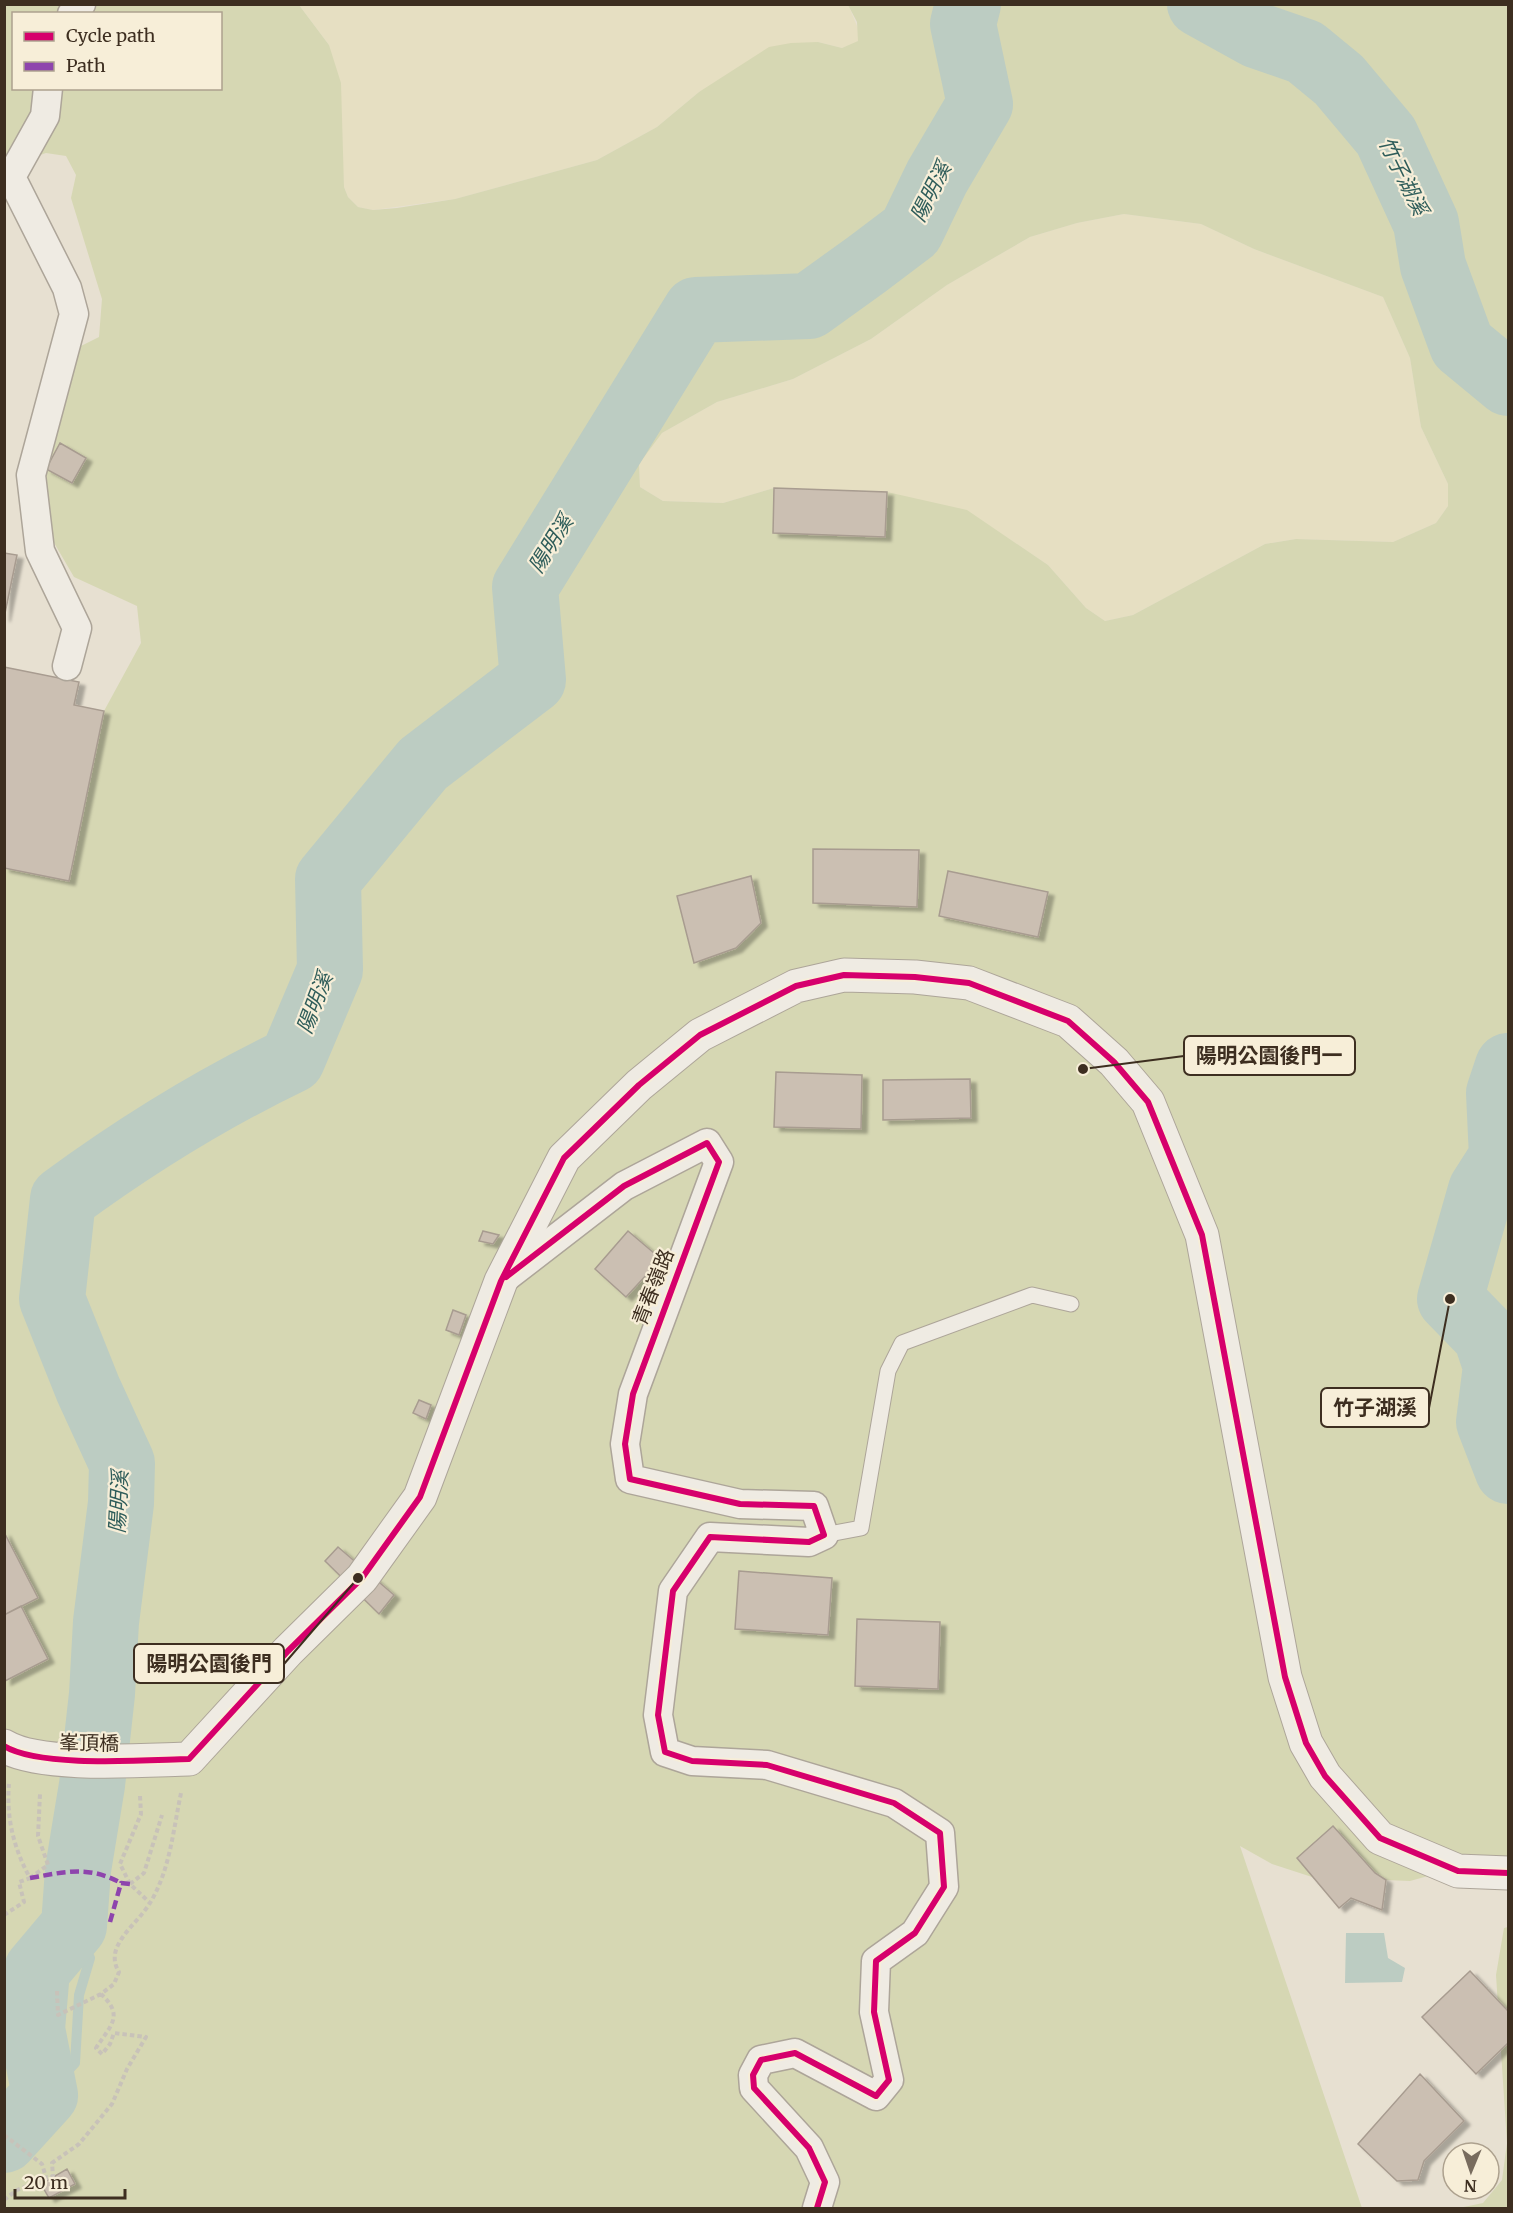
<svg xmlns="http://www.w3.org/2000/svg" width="1513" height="2213" font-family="Merriweather,'Noto Sans TC',serif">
  <defs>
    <filter id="shadow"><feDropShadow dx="6" dy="4" stdDeviation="1.5" flood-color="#0004"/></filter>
  </defs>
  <rect width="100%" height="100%" fill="#e7e0d1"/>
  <!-- farmland -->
  <path fill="#e6dfc2" d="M848,4L859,31L858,41L851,45L842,48L818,42L699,92L657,127L597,160L455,199L373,210L358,207L348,197L344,187L340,119L329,45L299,5Z
    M1124,214L1201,224L1254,249L1383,297L1410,358L1421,427L1448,484V506L1436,523L1393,542L1296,539L1265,544L1133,615L1105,621L1086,608L1048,565L966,510L774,488L723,503L663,501L640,487L639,464L662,433L717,402L793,379L871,339L947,285L1030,237L1077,223Z"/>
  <!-- green -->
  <path fill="#d6d7b3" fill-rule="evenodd" d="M5,5H299L329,45L341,83L344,187L348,197L358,207L373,210L397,208L455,199L597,160L657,127L699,92L769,47L791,43L818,42L842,48L858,41L857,22L848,5H1508V1863L1468,1865L1410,1881L1312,1877L1272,1864L1240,1846L1362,2208H5L4,868L69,881L104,711L141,643L137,606L74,577L53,541L41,480L79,347L99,337L102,299L71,198L76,175L66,156L46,153L5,167ZM14,14H220V88H14ZM1124,214L1201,224L1254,249L1383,297L1410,358L1421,427L1448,484V506L1436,523L1393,542L1296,539L1265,544L1133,615L1105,621L1086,608L1048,565L967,510L887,492L774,488L723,503L663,501L640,487L639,464L662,433L717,402L793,379L871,339L947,285L1030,237L1077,223Z
    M1508,1927V2208H1459L1483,2203L1502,2180L1507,2143L1496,1975L1504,1928Z"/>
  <!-- water -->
  <path fill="#bcccc2" d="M1346,1933H1384L1388,1958L1405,1968L1402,1982L1345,1983Z"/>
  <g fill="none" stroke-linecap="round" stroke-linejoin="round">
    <!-- stream -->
    <path stroke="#bcccc2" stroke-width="10" d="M45,2095L75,2063L79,1995L90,1958L74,1926"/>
    <!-- river -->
    <path stroke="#bcccc2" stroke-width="66" d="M1200,4L1256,35L1305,52L1339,80L1386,136L1426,223L1433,266L1462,345L1508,383
      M1508,1066L1499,1093L1502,1157L1481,1190L1450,1299L1486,1336L1496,1366L1489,1422L1508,1471
      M4,2140L45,2095L32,2029L37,1970L74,1926L78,1870L92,1785L102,1694L106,1622L121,1503L122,1463L88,1389L52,1299L63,1199C135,1146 211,1099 292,1060L330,970L328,879L423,764L533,680L525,587L696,310L809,306L866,265L911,231L937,177L980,104L963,24L968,4"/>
  </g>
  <!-- building -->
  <path fill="#cbbfb2" stroke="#a89c90" stroke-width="1.5" filter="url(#shadow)" d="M60,443L86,458L72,483L46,469Z
    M774,488L887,492L885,537L773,533Z
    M4,553L17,555L4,618Z
    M4,667L79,682L74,705L104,711L69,881L4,868Z
    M813,849L919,850L917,907L813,903Z
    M948,871L1048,892L1038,937L939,916Z
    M751,876L761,923L736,948L694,963L677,896Z
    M776,1072L862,1075L861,1129L774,1127Z
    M970,1079L971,1118L883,1120V1080Z
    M483,1231L499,1235L493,1244L479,1241Z
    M628,1231L661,1259L626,1297L595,1269Z
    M453,1310L466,1315L459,1335L446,1330Z
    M419,1400L431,1405L426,1419L413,1413Z
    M4,1532L38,1598L4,1615Z
    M338,1547L394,1595L379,1614L325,1561Z
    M739,1571L832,1578L828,1635L735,1629Z
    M21,1606L48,1659L5,1681L4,1615Z
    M857,1619L940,1622L938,1689L855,1686Z
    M1333,1826L1375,1873L1386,1880L1382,1910L1351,1898L1339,1908L1297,1858Z
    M1470,1971L1508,2011V2043L1476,2074L1422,2017Z
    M1420,2074L1464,2121L1424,2161L1418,2180L1397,2181L1358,2144Z
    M67,2169L75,2184L49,2198L41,2184Z"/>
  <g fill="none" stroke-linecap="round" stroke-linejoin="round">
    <defs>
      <path id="service" d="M824,1535L861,1528L888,1371L902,1343L1032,1295L1071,1304"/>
      <path id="minor" d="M72,14L81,4
        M11,177L67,288L74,314L31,475L40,551L77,628L67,666
        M4,180L11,177L45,116L48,88
        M501,1281L624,1186L707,1143L719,1162L633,1394L625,1444L630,1479L740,1504L814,1506L824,1535L809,1542L710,1537L673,1591L658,1715L665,1752L692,1761L767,1765L894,1803L940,1833L944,1887L915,1933L876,1961L874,2012L889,2080L876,2096L795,2053L761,2060L753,2075L754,2088L809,2148L825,2182L817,2208"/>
      <path id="tertiary" d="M4,1746C40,1768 146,1760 189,1759L288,1651L362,1578L420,1497L501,1281L564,1158L639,1085L700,1035L796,986L844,975L915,977L969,983L1068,1021L1114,1062L1148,1102L1202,1235L1285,1677L1306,1743L1325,1776L1380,1838L1458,1871L1508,1873"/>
    </defs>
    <!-- service casing -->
    <use href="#service" stroke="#ada599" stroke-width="17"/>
    <!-- minor casing -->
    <use href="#minor" stroke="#ada599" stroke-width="31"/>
    <!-- tertiary casing -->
    <use href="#tertiary" stroke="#ada599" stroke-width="35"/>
    <!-- path -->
    <path stroke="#c8c2b9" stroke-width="4" stroke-dasharray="4.5 3" stroke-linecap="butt" d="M140,1796L141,1814L120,1864L130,1884L150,1903
      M30,1878L48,1865L38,1836L40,1794
      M130,1884L144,1873L162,1815
      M4,1915L24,1902L19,1882L30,1878C14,1849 6,1818 9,1784
      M57,1991L58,2015L101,1994
      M4,2135L42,2164L46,2177
      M4,2200L17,2190L53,2176L52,2163L79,2144L112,2104L127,2069L146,2037L114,2033L110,2044L102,2054L96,2048C110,2026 125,2016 101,1994L114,1984L119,1972C103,1946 136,1926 150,1903C170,1870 173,1831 181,1793"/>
    <!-- service -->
    <use href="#service" stroke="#efebe3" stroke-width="15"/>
    <!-- minor -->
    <use href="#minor" stroke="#efebe3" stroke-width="28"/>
    <!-- tertiary -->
    <use href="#tertiary" stroke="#efebe3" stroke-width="33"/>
    <!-- quiet -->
    <path stroke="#8e44ad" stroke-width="4.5" stroke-dasharray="9 4.5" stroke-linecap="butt" d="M30,1878C65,1872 88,1865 121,1883
      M110,1922L121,1883L130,1884"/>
    <defs>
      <path id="cycleway" d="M506,1277L624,1186L707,1143L719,1162L633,1394L625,1444L630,1479L740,1504L814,1506L824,1535L809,1542L710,1537L673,1591L658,1715L665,1752L692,1761L767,1765L894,1803L940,1833L944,1887L915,1933L876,1961L874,2012L889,2080L876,2096L795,2053L761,2060L753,2075L754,2088L809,2148L825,2182L817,2208
        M4,1746C40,1768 146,1760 189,1759L288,1651L362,1578L420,1497L501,1281L564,1158L639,1085L700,1035L796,986L844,975L915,977L969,983L1068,1021L1114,1062L1148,1102L1202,1235L1285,1677L1306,1743L1325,1776L1380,1838L1458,1871L1508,1873"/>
    </defs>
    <!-- cycleway casing -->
    <use href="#cycleway" stroke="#f7eed8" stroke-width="10"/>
    <!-- cycleway -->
    <use href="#cycleway" stroke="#d6006c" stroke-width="6"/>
  </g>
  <g text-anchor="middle" stroke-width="4.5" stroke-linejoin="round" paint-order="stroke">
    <!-- street labels -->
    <g font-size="20" fill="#3d2e20" stroke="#f7eed8">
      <text transform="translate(653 1287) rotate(-69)" y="7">青春嶺路</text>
      <text transform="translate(89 1743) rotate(1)" y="7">峯頂橋</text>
    </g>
    <!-- water labels -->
    <g font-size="21" font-style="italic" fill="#2f5d5a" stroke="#f7eed8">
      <text transform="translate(1403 176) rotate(64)" y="7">竹子湖溪</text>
      <text transform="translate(931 192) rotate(-63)" y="7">陽明溪</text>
      <text transform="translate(551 544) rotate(-58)" y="7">陽明溪</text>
      <text transform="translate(315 1003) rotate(-69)" y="7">陽明溪</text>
      <text transform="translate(119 1502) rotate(-87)" y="7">陽明溪</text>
    </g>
  </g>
  <!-- callouts -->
  <path fill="none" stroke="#3d2e20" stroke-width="2" d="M1083 1069L1184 1056M1450 1299L1429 1408M358 1578L284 1664"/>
  <g fill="#3d2e20" stroke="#f7eed8" stroke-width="2">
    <circle cx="1083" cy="1069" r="6"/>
    <circle cx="1450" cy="1299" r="6"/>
    <circle cx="358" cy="1578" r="6"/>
  </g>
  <g fill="#f7eed8" stroke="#3d2e20" stroke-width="2">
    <rect x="1184" y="1036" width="171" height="39" rx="6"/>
    <rect x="1321" y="1388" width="108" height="39" rx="6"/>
    <rect x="134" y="1644" width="150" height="39" rx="6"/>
  </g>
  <g font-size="21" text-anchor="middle" font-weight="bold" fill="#3d2e20">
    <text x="1269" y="1063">陽明公園後門一</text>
    <text x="1375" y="1415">竹子湖溪</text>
    <text x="209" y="1671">陽明公園後門</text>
  </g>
  <!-- border -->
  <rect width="1513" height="2213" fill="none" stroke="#3d2e20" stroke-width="12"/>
  <!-- legend -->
  <rect x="12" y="12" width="210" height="78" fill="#f7eed8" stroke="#ada18e" stroke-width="1.5"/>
  <rect x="24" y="32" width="30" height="9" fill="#d6006c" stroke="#ada18e" stroke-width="1.5"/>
  <text x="66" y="42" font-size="18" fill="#3d2e20">Cycle path</text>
  <rect x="24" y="62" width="30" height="9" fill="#8e44ad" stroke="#ada18e" stroke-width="1.5"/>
  <text x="66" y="72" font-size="18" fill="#3d2e20">Path</text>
  <!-- north arrow -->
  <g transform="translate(1471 2171) rotate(182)"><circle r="28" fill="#f7eed8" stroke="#ada18e" stroke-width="1.5"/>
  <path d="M0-4.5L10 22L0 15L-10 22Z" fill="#786c5e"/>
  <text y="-9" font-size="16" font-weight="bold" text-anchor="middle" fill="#3d2e20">N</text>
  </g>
  <!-- scale -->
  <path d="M15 2189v9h110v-9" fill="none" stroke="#3d2e20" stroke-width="3"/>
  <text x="24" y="2189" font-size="18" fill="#3d2e20" stroke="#f7eed8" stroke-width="4.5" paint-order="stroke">20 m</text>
</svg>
